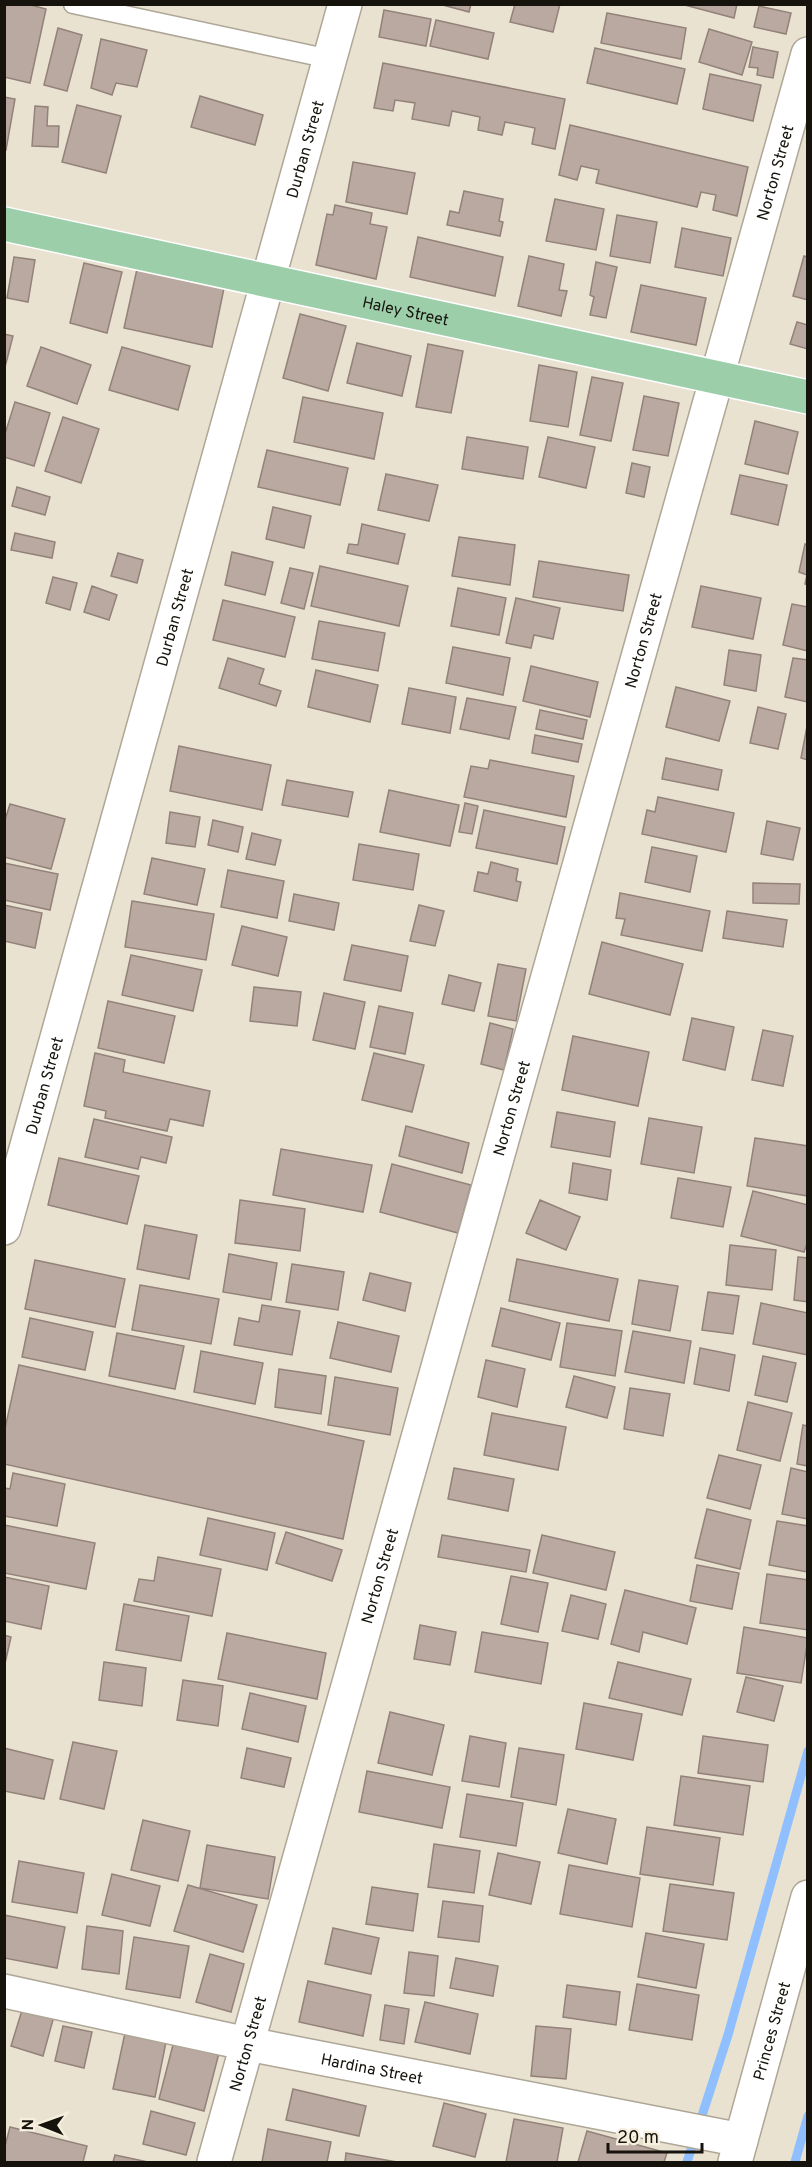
<svg xmlns="http://www.w3.org/2000/svg" width="812" height="2167" font-family="Overpass,sans-serif">
  <rect width="100%" height="100%" fill="#eae2d1"/>
  <g fill="none" stroke-linecap="round" stroke-linejoin="round">
    <!-- stream -->
    <path stroke="#8fbffe" stroke-width="9" d="M687,2162L728,2035L808,1751
      M795,2162L808,2116"/>
  </g>
  <!-- building -->
  <path fill="#baa9a0" stroke="#92827a" stroke-width="1.5" d="M4,4H27L46,9L30,83L4,77Z
    M439,4H471L469,12Z
    M515,4H560L553,32L510,22Z
    M681,4H737L734,18Z
    M759,6L791,13L786,34L754,27Z
    M384,10L431,19L426,46L379,37Z
    M607,13L686,28L681,59L601,43Z
    M436,20L494,33L488,59L430,46Z
    M58,28L82,35L67,91L44,85Z
    M709,29L752,42L742,75L699,62Z
    M101,39L147,50L137,87L116,83L112,95L91,88Z
    M753,47L778,52L773,78L757,75L758,68L749,67Z
    M595,48L685,69L677,104L587,83Z
    M383,63L565,99L555,149L532,144L535,128L505,122L502,135L478,130L480,117L452,111L449,126L412,119L415,103L395,100L393,111L374,108Z
    M710,74L761,85L753,121L703,109Z
    M200,96L263,115L255,145L191,127Z
    M4,97L15,99L6,150L4,149Z
    M77,105L121,116L106,173L62,162Z
    M35,106L48,107L47,126H59L58,147L32,146Z
    M570,125L748,167L737,216L713,210L716,195L701,192L697,207L596,183L599,170L581,166L577,180L559,175Z
    M353,162L415,173L407,214L346,202Z
    M464,191L503,199L499,221L503,222L500,236L447,225L450,211L459,213Z
    M555,199L604,209L596,250L546,241Z
    M335,205L372,213L370,224L387,227L376,279L316,265L327,214L333,215Z
    M617,215L657,222L650,263L610,256Z
    M682,228L731,238L723,276L675,267Z
    M418,237L503,257L495,296L410,277Z
    M529,256L564,264L559,290L567,291L561,316L518,306Z
    M804,256L808,257V300L793,296Z
    M14,257L35,260L28,302L7,298Z
    M596,262L617,267L606,318L590,315L594,297L590,295Z
    M84,263L122,272L107,333L70,323Z
    M137,269L224,288L212,347L124,328Z
    M641,285L706,298L696,345L631,332Z
    M300,314L346,326L328,391L283,378Z
    M797,322L808,325V349L790,344Z
    M4,334L13,336L4,371Z
    M357,343L411,356L402,396L347,383Z
    M428,344L463,351L451,413L416,407Z
    M41,347L91,365L77,404L27,386Z
    M122,347L190,366L178,410L109,390Z
    M539,365L577,372L568,427L530,421Z
    M592,377L623,383L611,441L580,435Z
    M644,396L679,403L668,456L633,450Z
    M303,397L383,413L374,459L294,442Z
    M15,402L50,413L34,466L4,457V437Z
    M63,417L99,429L81,483L45,471Z
    M755,421L798,432L788,474L745,464Z
    M467,437L528,447L523,479L462,469Z
    M548,437L595,447L586,488L539,477Z
    M267,450L348,468L340,505L258,487Z
    M632,463L650,467L644,497L626,493Z
    M386,474L438,485L429,521L378,510Z
    M740,475L787,485L778,525L731,514Z
    M17,487L50,497L45,515L12,506Z
    M273,507L311,516L304,548L266,539Z
    M362,524L405,534L398,564L347,553L349,544L358,545Z
    M15,533L55,542L52,558L11,550Z
    M459,537L515,545L510,585L452,576Z
    M805,544L808,545V585L805,584L807,575L799,572Z
    M232,552L273,562L265,595L225,585Z
    M118,553L143,560L137,583L111,576Z
    M539,561L629,575L623,611L533,597Z
    M320,566L408,586L399,626L311,606Z
    M290,568L313,573L304,609L281,603Z
    M53,577L77,583L70,610L46,603Z
    M92,586L117,595L109,620L84,612Z
    M701,586L761,598L753,639L692,627Z
    M458,588L506,598L499,635L451,626Z
    M516,598L560,608L553,639L534,635L531,648L506,643Z
    M223,600L295,617L285,657L213,640Z
    M792,604L808,607V651L783,645Z
    M319,621L385,633L378,671L312,659Z
    M453,647L510,658L503,695L446,683Z
    M729,650L761,655L756,691L724,685Z
    M228,658L264,669L259,684L281,691L276,706L219,688Z
    M793,658L808,660V702L785,697Z
    M531,666L598,682L590,717L523,701Z
    M316,670L378,685L370,722L308,707Z
    M676,687L730,701L719,741L666,727Z
    M409,688L456,697L450,733L402,724Z
    M467,698L516,707L509,739L460,729Z
    M758,707L786,714L778,749L750,743Z
    M540,710L587,720L583,739L536,729Z
    M808,721V760L801,758Z
    M535,735L582,744L578,762L532,753Z
    M179,746L271,765L262,810L170,791Z
    M666,758L722,770L718,790L662,779Z
    M490,760L574,776L566,817L464,797L471,766L488,769Z
    M287,780L353,792L348,817L282,805Z
    M389,790L459,805L450,846L380,832Z
    M658,797L734,813L726,852L642,834L647,810L655,812Z
    M465,803L478,806L472,834L459,832Z
    M10,804L65,819L51,869L4,857V823Z
    M484,810L565,827L557,864L476,848Z
    M170,812L200,817L195,847L166,843Z
    M213,820L243,827L238,852L208,845Z
    M767,821L800,828L793,860L761,854Z
    M252,833L281,840L275,865L246,859Z
    M359,844L419,854L413,890L353,880Z
    M652,847L697,856L690,892L645,882Z
    M152,858L205,869L197,905L144,894Z
    M491,862L518,869L516,881L521,882L517,901L474,891L478,872L488,874Z
    M4,863L58,874L50,910L4,900Z
    M228,870L284,881L277,918L221,907Z
    M753,883L800,884L799,904L753,903Z
    M620,893L710,911L702,951L621,935L625,919L616,918Z
    M294,894L339,903L334,930L289,921Z
    M132,901L214,914L206,960L125,947Z
    M4,905L42,913L35,948L4,941Z
    M419,905L444,911L435,946L410,941Z
    M727,911L787,920L783,947L723,938Z
    M242,926L287,937L278,976L232,965Z
    M602,942L683,964L670,1015L589,994Z
    M352,945L408,956L401,991L344,980Z
    M131,955L202,970L193,1011L122,995Z
    M498,964L526,969L516,1021L488,1016Z
    M449,975L481,983L474,1011L442,1004Z
    M254,987L301,992L297,1026L250,1021Z
    M324,993L365,1002L355,1049L313,1040Z
    M108,1001L175,1016L164,1063L98,1048Z
    M379,1006L413,1013L405,1054L370,1047Z
    M692,1018L734,1027L725,1070L683,1060Z
    M490,1023L513,1029L504,1070L481,1064Z
    M763,1030L793,1036L783,1086L752,1080Z
    M573,1036L649,1052L638,1106L562,1090Z
    M95,1053L125,1060L123,1072L210,1091L203,1126L170,1119L167,1131L105,1118L106,1111L84,1106Z
    M374,1053L424,1065L412,1112L362,1100Z
    M557,1112L615,1122L610,1157L551,1147Z
    M649,1118L702,1127L694,1173L641,1164Z
    M94,1119L172,1137L166,1163L141,1157L138,1169L85,1157Z
    M406,1126L469,1143L462,1173L399,1156Z
    M755,1138L808,1146V1196L747,1186Z
    M281,1149L372,1165L363,1212L273,1195Z
    M59,1158L139,1176L127,1224L48,1205Z
    M573,1163L611,1170L607,1200L569,1193Z
    M392,1164L471,1185L458,1233L380,1212Z
    M678,1178L731,1187L723,1227L671,1218Z
    M753,1191L808,1205V1241L804,1252L741,1236Z
    M240,1200L305,1209L300,1251L235,1243Z
    M540,1200L580,1217L566,1250L526,1233Z
    M145,1225L197,1235L189,1279L137,1269Z
    M730,1245L776,1250L772,1290L726,1285Z
    M229,1254L277,1263L271,1300L223,1292Z
    M798,1257L808,1258V1302L794,1300Z
    M517,1259L618,1279L609,1321L509,1301Z
    M35,1260L125,1279L115,1327L25,1309Z
    M292,1264L344,1272L338,1310L286,1302Z
    M370,1273L411,1283L405,1311L363,1300Z
    M639,1280L678,1286L670,1331L632,1324Z
    M140,1285L219,1299L211,1344L132,1330Z
    M708,1292L739,1296L733,1334L702,1330Z
    M761,1303L808,1313V1355L753,1344Z
    M262,1305L300,1311L292,1355L234,1345L239,1318L259,1322Z
    M501,1308L560,1323L551,1360L492,1346Z
    M30,1318L93,1332L85,1370L22,1357Z
    M338,1322L399,1336L391,1372L330,1358Z
    M567,1323L622,1331L615,1376L560,1367Z
    M633,1331L691,1341L684,1383L625,1372Z
    M117,1333L184,1346L175,1389L109,1376Z
    M700,1348L735,1355L729,1391L694,1384Z
    M201,1351L263,1363L255,1404L194,1392Z
    M763,1356L796,1363L787,1402L755,1395Z
    M486,1360L525,1369L517,1407L478,1397Z
    M19,1365L364,1441L343,1539L4,1464V1433Z
    M279,1369L326,1376L321,1414L275,1407Z
    M574,1376L615,1387L607,1418L566,1407Z
    M335,1377L398,1388L390,1435L328,1425Z
    M630,1388L670,1394L663,1436L624,1429Z
    M748,1402L792,1413L780,1461L737,1450Z
    M492,1413L566,1427L558,1470L484,1455Z
    M803,1425L808,1426V1466L797,1464Z
    M719,1455L761,1465L750,1509L707,1498Z
    M454,1468L514,1479L508,1511L448,1499Z
    M791,1468L808,1472V1519L782,1514Z
    M13,1473L65,1484L57,1526L4,1516V1488L10,1489Z
    M707,1509L751,1520L740,1569L695,1558Z
    M208,1518L275,1533L267,1570L200,1555Z
    M777,1521L808,1526V1572L769,1565Z
    M4,1525L95,1543L86,1589L4,1573Z
    M286,1532L342,1550L332,1581L276,1563Z
    M442,1535L530,1550L526,1572L438,1557Z
    M542,1535L615,1552L606,1590L533,1573Z
    M158,1557L221,1569L212,1616L134,1601L139,1579L154,1581Z
    M697,1565L739,1573L732,1609L690,1601Z
    M767,1574L808,1580V1630L760,1623Z
    M511,1576L548,1583L538,1632L501,1624Z
    M4,1577L49,1586L41,1629L4,1621Z
    M625,1590L696,1608L687,1644L643,1632L639,1652L611,1644Z
    M571,1595L606,1604L598,1639L562,1631Z
    M124,1604L189,1616L181,1661L116,1650Z
    M420,1625L456,1632L450,1665L414,1659Z
    M744,1627L808,1638L801,1683L737,1673Z
    M482,1632L548,1643L541,1684L475,1672Z
    M227,1633L326,1653L317,1699L218,1679Z
    M4,1635L11,1637L4,1668Z
    M104,1662L146,1668L142,1706L99,1700Z
    M618,1662L691,1679L682,1715L609,1698Z
    M746,1677L783,1686L774,1721L737,1712Z
    M183,1680L223,1686L218,1726L177,1720Z
    M250,1693L306,1706L298,1742L242,1729Z
    M584,1703L642,1714L633,1760L576,1749Z
    M390,1712L444,1725L432,1775L378,1763Z
    M470,1736L506,1743L499,1787L462,1781Z
    M703,1736L768,1745L763,1782L698,1773Z
    M73,1742L117,1751L104,1809L60,1799Z
    M4,1748L53,1760L44,1799L4,1791Z
    M247,1748L291,1758L284,1787L241,1778Z
    M519,1748L564,1755L556,1805L511,1797Z
    M367,1771L450,1787L442,1828L359,1812Z
    M681,1776L750,1786L743,1835L674,1825Z
    M467,1794L523,1803L516,1846L460,1837Z
    M568,1809L616,1819L607,1864L558,1853Z
    M143,1820L190,1831L178,1881L131,1870Z
    M647,1827L720,1838L713,1885L640,1874Z
    M434,1844L480,1851L474,1893L428,1887Z
    M207,1845L275,1857L268,1899L200,1888Z
    M498,1853L540,1862L531,1904L489,1895Z
    M19,1861L84,1873L77,1913L12,1902Z
    M569,1865L640,1878L632,1927L560,1914Z
    M112,1874L160,1886L150,1926L102,1915Z
    M670,1884L734,1893L727,1940L663,1931Z
    M188,1885L257,1905L243,1952L174,1931Z
    M372,1887L418,1894L413,1931L366,1924Z
    M443,1901L483,1906L479,1942L438,1937Z
    M4,1915L65,1927L57,1968L4,1958Z
    M87,1926L123,1931L119,1974L82,1969Z
    M333,1928L379,1938L371,1974L325,1964Z
    M646,1933L704,1944L696,1988L638,1977Z
    M134,1937L189,1946L180,1998L126,1989Z
    M409,1952L438,1956L434,1996L404,1993Z
    M210,1954L244,1964L231,2012L196,2002Z
    M456,1958L498,1966L493,1996L450,1988Z
    M308,1981L371,1995L363,2036L299,2022Z
    M637,1984L699,1995L692,2040L629,2030Z
    M567,1985L620,1992L616,2025L563,2017Z
    M425,2002L478,2014L470,2054L415,2042Z
    M385,2005L409,2009L404,2044L380,2040Z
    M23,2007L54,2016L43,2056L11,2046Z
    M63,2026L92,2032L84,2068L55,2061Z
    M536,2026L571,2029L566,2079L531,2076Z
    M125,2033L166,2042L155,2097L113,2089Z
    M174,2041L219,2053L204,2111L159,2099Z
    M293,2089L366,2106L359,2136L286,2120Z
    M444,2103L486,2114L475,2157L433,2146Z
    M151,2111L195,2123L186,2155L143,2144Z
    M514,2119L563,2128L557,2162H506Z
    M10,2127L87,2146L83,2162H4V2150Z
    M268,2129L331,2142L327,2162H262Z
    M587,2131L667,2153L664,2162H578Z
    M346,2153L397,2162H345Z
    M115,2155L148,2162H113Z"/>
  <g fill="none" stroke-linecap="round" stroke-linejoin="round">
    <defs>
      <path id="service" d="M73,4L330,59"/>
      <g id="minor">
        <path id="s1" d="M4,1991L248,2044L741,2140"/>
        <path id="s2" d="M214,2162L808,54"/>
        <path id="s3" d="M735,2162L808,1897"/>
      </g>
      <g id="tertiary">
        <path id="s4" d="M4,1228L345,4"/>
      </g>
      <g id="primary">
        <path id="s5" d="M4,224L808,397"/>
      </g>
    </defs>
    <!-- service casing -->
    <use href="#service" stroke="#aea696" stroke-width="21"/>
    <!-- minor casing -->
    <use href="#minor" stroke="#aea696" stroke-width="36"/>
    <!-- tertiary casing -->
    <use href="#tertiary" stroke="#aea696" stroke-width="36"/>
    <!-- primary casing -->
    <use href="#primary" stroke="#fff" stroke-width="36"/>
    <!-- service -->
    <use href="#service" stroke="#fff" stroke-width="18"/>
    <!-- minor -->
    <use href="#minor" stroke="#fff" stroke-width="33"/>
    <!-- tertiary -->
    <use href="#tertiary" stroke="#fff" stroke-width="33"/>
    <!-- primary -->
    <use href="#primary" stroke="#9dceaa" stroke-width="33"/>
  </g>
  <g text-anchor="middle" stroke-width="4.5" stroke-linejoin="round" paint-order="stroke">
    <!-- street labels -->
    <g font-size="16" fill="#16130d" stroke="#f7efde">
      <text dy="6" stroke="none"><textPath href="#s4" startOffset="1120">Durban Street</textPath></text>
      <text dy="6" stroke="none"><textPath href="#s2" startOffset="2067">Norton Street</textPath></text>
      <text dy="6" stroke="none"><textPath href="#s5" startOffset="411">Haley Street</textPath></text>
      <text dy="6" stroke="none"><textPath href="#s4" startOffset="634">Durban Street</textPath></text>
      <text dy="6" stroke="none"><textPath href="#s2" startOffset="1581">Norton Street</textPath></text>
      <text dy="6" stroke="none"><textPath href="#s4" startOffset="148">Durban Street</textPath></text>
      <text dy="6" stroke="none"><textPath href="#s2" startOffset="1095">Norton Street</textPath></text>
      <text dy="6" stroke="none"><textPath href="#s2" startOffset="609">Norton Street</textPath></text>
      <text dy="6" stroke="none"><textPath href="#s3" startOffset="136">Princes Street</textPath></text>
      <text dy="6" stroke="none"><textPath href="#s2" startOffset="123">Norton Street</textPath></text>
      <text dy="6" stroke="none"><textPath href="#s1" startOffset="376">Hardina Street</textPath></text>
    </g>
  </g>
  <!-- border -->
  <rect width="812" height="2167" fill="none" stroke="#16130d" stroke-width="12"/>
  <!-- north arrow -->
  <g transform="translate(42 2125) rotate(271)" stroke="#f7efde" stroke-width="4.5" paint-order="stroke">
  <path d="M0-4.5L10 22L0 15L-10 22Z" fill="#16130d"/>
  <text y="-9" font-size="16" font-weight="bold" text-anchor="middle" fill="#16130d">N</text>
  </g>
  <!-- scale -->
  <path d="M608 2143v9h94v-9" fill="none" stroke="#16130d" stroke-width="3"/>
  <text x="617" y="2143" font-size="18" fill="#16130d" stroke="#f7efde" stroke-width="4.5" paint-order="stroke">20 m</text>
</svg>
